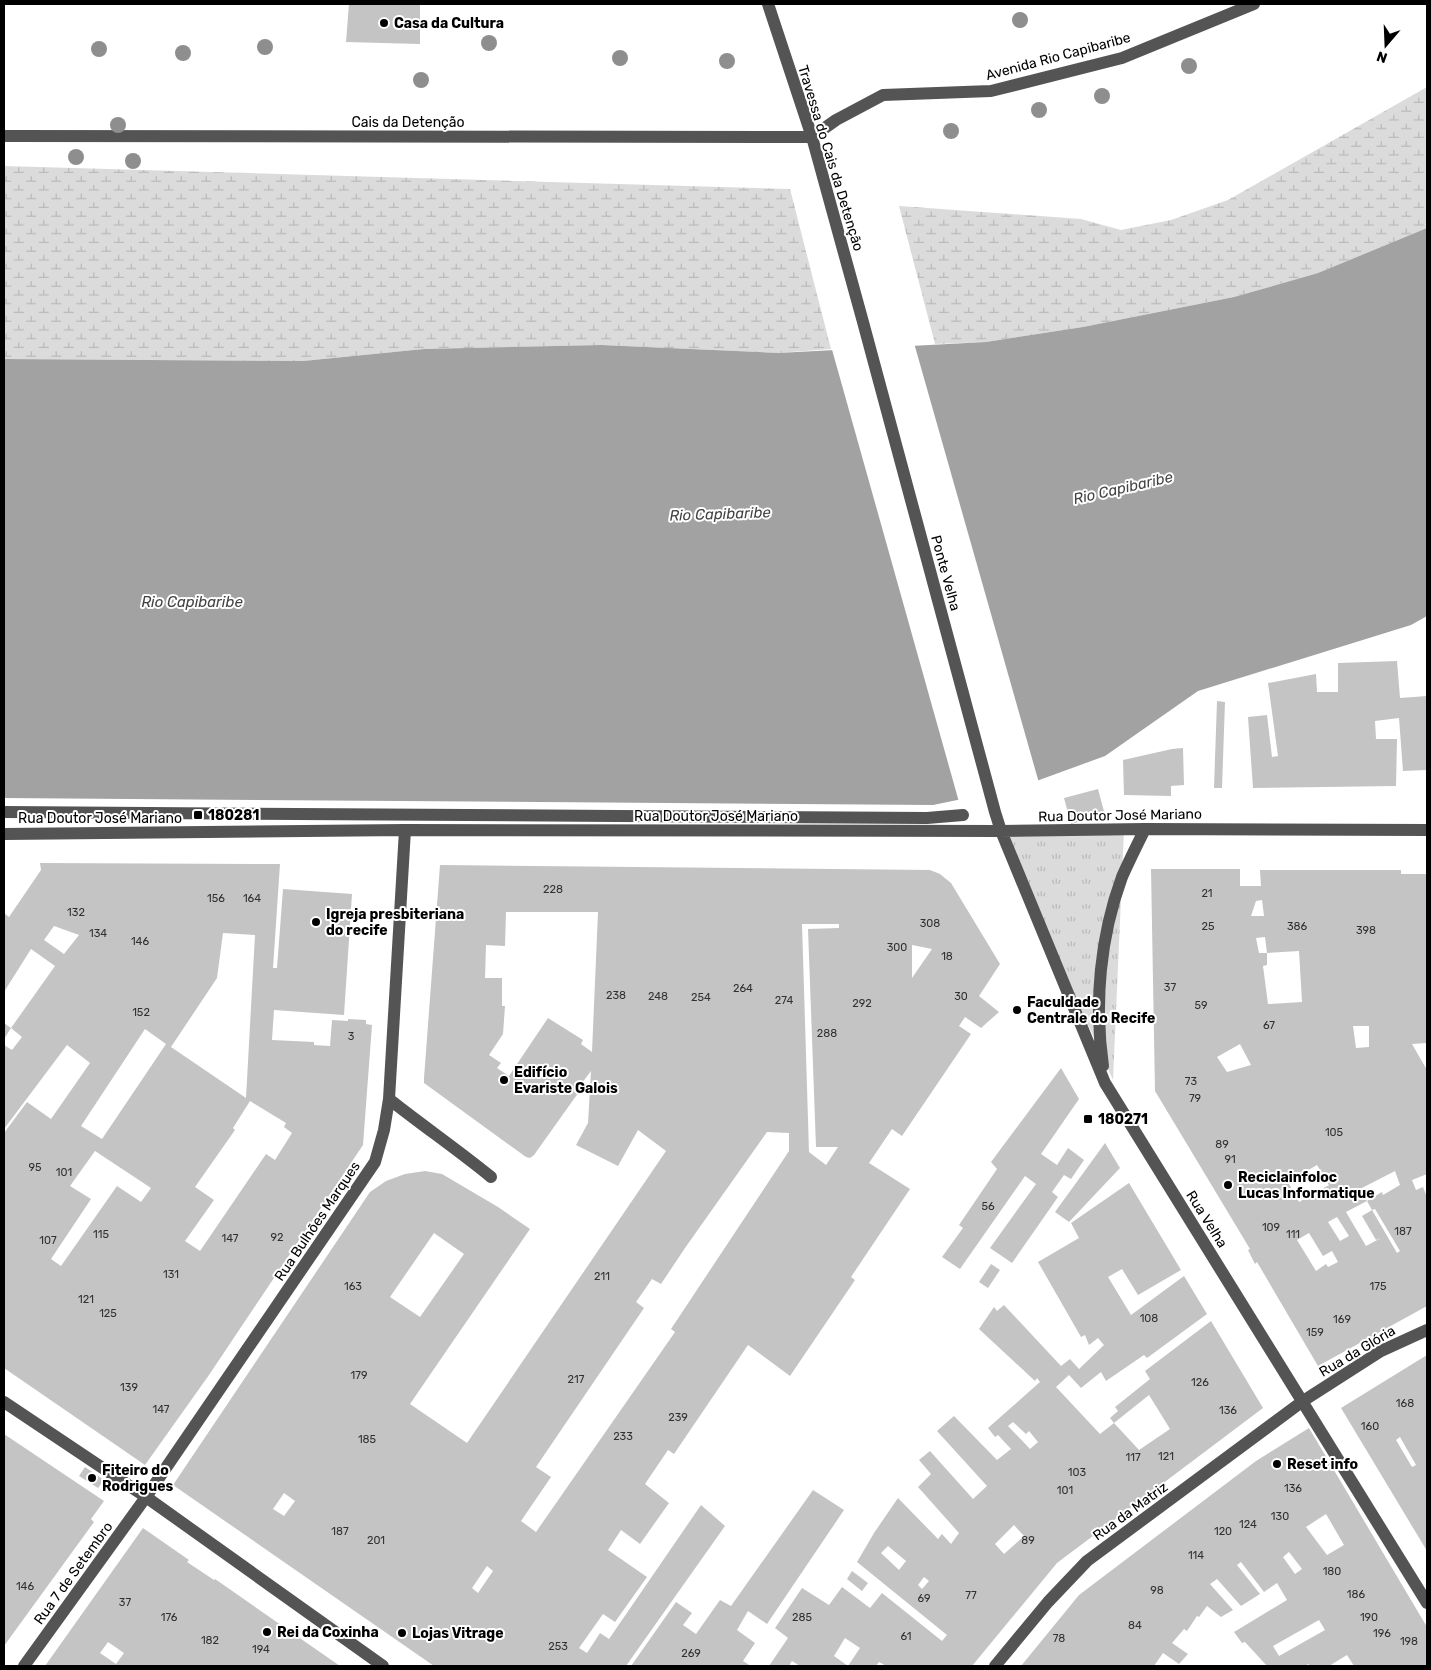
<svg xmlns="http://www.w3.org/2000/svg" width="1431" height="1670" font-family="Rubik,sans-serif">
  <defs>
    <pattern id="grass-tufts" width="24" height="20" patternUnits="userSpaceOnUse" patternTransform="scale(1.25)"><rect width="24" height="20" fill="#dbdbdb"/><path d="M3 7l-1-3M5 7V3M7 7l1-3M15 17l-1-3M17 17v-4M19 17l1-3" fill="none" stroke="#bababa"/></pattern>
    <pattern id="wetland-marsh" width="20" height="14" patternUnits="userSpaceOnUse" patternTransform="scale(1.25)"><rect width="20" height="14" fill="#dbdbdb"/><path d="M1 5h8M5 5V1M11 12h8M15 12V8" fill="none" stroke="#bababa"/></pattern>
  </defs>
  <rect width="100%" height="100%" fill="#fff"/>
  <!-- grass -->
  <path fill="url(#grass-tufts)" d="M1124,830L1113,1080L1001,831Z"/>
  <!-- wetland -->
  <path fill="url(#wetland-marsh)" d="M1427,87V228L1318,273L1234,297L1083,327L986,342L935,344L899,206L1081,219L1121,230L1171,220L1228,200Z
    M4,166L790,189L831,349L778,353L601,345L424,349L303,361L4,359Z"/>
  <!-- water -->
  <path fill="#a2a2a2" d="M1427,228V616L1411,625L1198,691L1105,756L1020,787L933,805L4,798V359L303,361L424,349L601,345L778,353L986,342L1083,327L1234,297L1318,273Z"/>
  <!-- pier -->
  <path fill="#fff" d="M914,343L1039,783L1021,789L959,802L831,346Z"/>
  <!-- building -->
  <path fill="#c4c4c4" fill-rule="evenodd" d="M349,4H420V44L346,42Z
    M1397,661L1400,698L1427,696V770L1403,771L1399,718L1375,721L1376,739H1397L1396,786L1253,788L1248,717L1267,715L1272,757L1278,756L1268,683L1316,674L1317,692H1338V663Z
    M1217,701L1225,702L1222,788H1214Z
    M1183,748L1184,785L1171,786V796L1124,795L1123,760L1172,749Z
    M1098,789L1105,815L1071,824L1064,798Z
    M40,863L280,864L273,968H277L283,889L352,894L344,1015L274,1010L272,1040L314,1042V1045L330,1046L332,1020L348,1021V1019L366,1020V1024L372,1025L363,1145L209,1375L145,1465L4,1368V1133L27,1102L51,1119L90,1063L67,1045L4,1129V1045L12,1050L22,1037L11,1028L4,1039V1023L11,1028L55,966L31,949L4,992V913L9,917L41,870ZM54,926L79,935L64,954L44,940ZM223,933L255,935L246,1098L171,1047L217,978ZM145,1029L166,1044L102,1139L81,1126ZM250,1101L286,1123L284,1127L292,1133L275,1160L266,1154L200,1251L185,1241L214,1200L195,1187L235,1130L233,1128ZM95,1151L151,1188L141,1202L117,1186L61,1266L51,1259L91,1199L70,1186Z
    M440,865L930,870L940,874L951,883L1000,964L979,996L999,1012L981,1028L965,1017L959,1026L971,1034L902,1136L892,1129L869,1163L910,1189L851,1277L855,1280L790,1376L748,1345L674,1454L668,1450L645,1484L669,1503L640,1544L621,1530L608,1550L647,1577L615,1622L603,1614L579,1648L587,1653L600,1633L609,1639L701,1505L725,1526L626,1666H434L173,1485L370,1192L386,1181L405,1174L425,1171L442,1174L498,1207L530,1229L410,1404L467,1443L666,1151L638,1130L618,1166L576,1145L588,1123L591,1071L579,1087L581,1089L534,1155L530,1158L526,1157L424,1083V1078ZM506,912H598L592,1052L581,1044L583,1040L548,1018L509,1076L497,1068L501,1063L489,1055L503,1034L505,1006H502V978H485L486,945L505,946ZM802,924H839V928L808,929L816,1147H838L826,1165L809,1152ZM912,945L932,949L912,978ZM767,1132L789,1133V1151L671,1329L675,1332L536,1532L521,1521L551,1477L536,1467L644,1308L636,1302L652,1279L661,1284L685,1248ZM434,1233L464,1254L420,1317L390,1297ZM284,1493L295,1501L284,1516L273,1509ZM487,1566L493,1571L478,1593L472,1588Z
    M1151,869H1240V886H1261L1260,870H1401V874H1427V1043L1412,1044L1427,1070V1174L1412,1180L1416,1190L1423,1187L1427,1197V1306L1318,1366L1257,1262L1255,1264L1248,1250L1250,1249L1155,1091ZM1262,900L1264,916H1251L1256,901ZM1265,937L1267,953L1299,951L1302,1002L1268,1004L1263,966L1267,965V953H1259L1256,938ZM1353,1026H1369V1047L1356,1048ZM1240,1044L1251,1065L1227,1072L1217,1057ZM1317,1165L1329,1185L1299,1202L1288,1182ZM1395,1171L1400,1185L1383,1195L1382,1192L1367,1201L1372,1210L1375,1209L1400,1251L1397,1253L1372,1210L1362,1216L1376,1240L1381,1238L1366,1246L1346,1212L1367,1201L1360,1189ZM1337,1217L1349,1236L1340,1241L1328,1222ZM1309,1233L1323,1256L1332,1251L1338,1262L1328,1267L1326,1264L1316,1271L1297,1240Z
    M1061,1068L1079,1099L1041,1154L1057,1165L1068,1148L1084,1160L1071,1179L1064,1175L1052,1192L1058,1197L1012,1263L990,1248L1036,1184L1025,1176L960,1269L942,1257L963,1228L959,1225L997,1169L991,1162Z
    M1105,1143L1120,1168L1069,1222L1055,1212Z
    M1129,1183L1181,1270L1138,1295L1122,1269L1108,1277L1128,1310L1131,1315L1184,1276L1207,1314L1147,1358L1144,1355L1106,1381L1101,1372L1081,1388L1069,1375L1056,1387L1100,1434L1114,1423L1110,1418L1118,1411L1115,1407L1150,1379L1145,1371L1211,1321L1263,1408L1057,1563L972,1666H886L879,1662L876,1666H800L792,1661L789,1666H769L788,1638L775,1628L802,1588L829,1605L842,1587L870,1608L882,1593L942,1641L947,1635L857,1562L874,1533L898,1498L938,1539L942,1534L951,1544L959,1533L918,1487L931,1474L919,1460L930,1451L973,1499L987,1486L937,1431L954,1416L997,1460L1011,1449L998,1435L995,1437L988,1428L1040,1382L1037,1378L1035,1381L979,1329L994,1307L997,1311L1004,1305L1061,1366L1070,1359L1079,1369L1104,1345L1098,1338L1089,1345L1085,1335L1081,1337L1038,1262L1079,1238L1071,1223ZM1149,1395L1170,1429L1139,1450L1114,1423ZM1013,1422L1026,1434L1029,1431L1038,1442L1030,1449L1008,1426ZM1014,1525L1024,1536L1004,1554L995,1544ZM888,1546L906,1561L899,1570L881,1553ZM924,1577L929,1581L922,1589L918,1585ZM845,1638L860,1648L848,1666L834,1656Z
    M991,1264L1000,1270L988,1288L979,1282Z
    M1427,1355V1551L1341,1408ZM1400,1437L1416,1465L1412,1467L1396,1440Z
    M1309,1428L1427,1627V1666H1354L1347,1655L1329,1666H1310L1308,1664L1305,1666H1267L1245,1642L1242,1643L1234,1632L1287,1600L1277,1583L1264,1592L1241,1562L1237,1565L1260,1594L1241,1606L1217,1579L1210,1584L1233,1610L1221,1617L1207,1606L1199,1617L1197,1616L1187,1631L1184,1629L1172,1643L1188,1654L1179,1664L1163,1653L1154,1666H1021L1079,1595L1256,1461ZM1326,1514L1344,1545L1327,1555L1306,1527ZM1289,1552L1302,1569L1295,1574L1283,1557ZM1319,1620L1325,1630L1279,1656L1273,1646Z
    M4,1434L104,1501L91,1519L94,1522L4,1646Z
    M85,1467L104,1480L98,1488L79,1476Z
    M813,1490L844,1510L767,1624L748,1611L737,1630L755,1643L743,1661L751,1666H631L676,1602L692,1613L683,1625L696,1634L720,1600L731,1606Z
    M143,1528L189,1560L187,1562L214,1580L215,1579L340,1666H45ZM108,1642L124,1653L116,1664L100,1653Z
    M852,1571L868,1583L862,1591L847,1579Z"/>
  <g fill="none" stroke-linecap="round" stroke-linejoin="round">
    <!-- minor -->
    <path stroke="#545454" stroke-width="12" d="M768,4L812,137L863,322L995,812L1001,831L1105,1083L1427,1603
      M4,136L812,137
      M812,137L836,120L883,95L991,91L1122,58L1254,4
      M4,812L927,818L963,815
      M4,834L405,830L1001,831L1145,829L1427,830
      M1103,1066C1094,1003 1100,937 1122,877C1129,861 1137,845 1145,829
      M389,1099C423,1126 458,1150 491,1177
      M4,1402L146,1497L383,1666
      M24,1666L146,1497L375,1162L384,1130L389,1099L405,830
      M995,1666L1048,1602L1087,1561L1303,1401L1381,1351L1427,1330"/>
  </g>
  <!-- trees -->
  <g fill="#8e8e8e">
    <circle cx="1020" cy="20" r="8"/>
    <circle cx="489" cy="43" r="8"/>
    <circle cx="265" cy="47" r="8"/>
    <circle cx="99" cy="49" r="8"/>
    <circle cx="183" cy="53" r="8"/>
    <circle cx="620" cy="58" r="8"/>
    <circle cx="727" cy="61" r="8"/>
    <circle cx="1189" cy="66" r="8"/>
    <circle cx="421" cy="80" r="8"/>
    <circle cx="1102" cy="96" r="8"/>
    <circle cx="1039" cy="110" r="8"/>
    <circle cx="118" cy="125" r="8"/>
    <circle cx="951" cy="131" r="8"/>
    <circle cx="76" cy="157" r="8"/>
    <circle cx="133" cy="161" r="8"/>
  </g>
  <!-- markers -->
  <g fill="#000" stroke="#fff" stroke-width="2">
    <circle cx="384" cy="23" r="5"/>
    <rect x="193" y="810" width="10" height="10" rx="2.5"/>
    <circle cx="316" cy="922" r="5"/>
    <circle cx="1017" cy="1010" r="5"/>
    <circle cx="504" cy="1080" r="5"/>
    <rect x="1083" y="1114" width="10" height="10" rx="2.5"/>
    <circle cx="1228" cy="1185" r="5"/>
    <circle cx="1277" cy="1464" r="5"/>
    <circle cx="92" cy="1478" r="5"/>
    <circle cx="267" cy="1632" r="5"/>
    <circle cx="402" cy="1633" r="5"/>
  </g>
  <g text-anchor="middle" stroke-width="4" stroke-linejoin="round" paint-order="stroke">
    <!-- number labels -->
    <g font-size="11" fill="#313131">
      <text x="553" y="893">228</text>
      <text x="1207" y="897">21</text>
      <text x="216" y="902">156</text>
      <text x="252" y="902">164</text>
      <text x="76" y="916">132</text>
      <text x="930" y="927">308</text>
      <text x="1208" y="930">25</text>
      <text x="1297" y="930">386</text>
      <text x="1366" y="934">398</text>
      <text x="98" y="937">134</text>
      <text x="140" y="945">146</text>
      <text x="897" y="951">300</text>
      <text x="947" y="960">18</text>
      <text x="1170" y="991">37</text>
      <text x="743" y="992">264</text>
      <text x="616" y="999">238</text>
      <text x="658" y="1000">248</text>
      <text x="961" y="1000">30</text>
      <text x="701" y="1001">254</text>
      <text x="784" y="1004">274</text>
      <text x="862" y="1007">292</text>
      <text x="1201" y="1009">59</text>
      <text x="141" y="1016">152</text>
      <text x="1269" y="1029">67</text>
      <text x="827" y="1037">288</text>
      <text x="351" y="1040">3</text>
      <text x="1191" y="1085">73</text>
      <text x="1195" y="1102">79</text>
      <text x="1334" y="1136">105</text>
      <text x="1222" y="1148">89</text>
      <text x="1230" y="1163">91</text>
      <text x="35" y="1171">95</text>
      <text x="64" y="1176">101</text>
      <text x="988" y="1210">56</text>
      <text x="1271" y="1231">109</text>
      <text x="1403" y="1235">187</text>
      <text x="101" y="1238">115</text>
      <text x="1293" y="1238">111</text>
      <text x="277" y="1241">92</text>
      <text x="230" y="1242">147</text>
      <text x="48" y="1244">107</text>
      <text x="171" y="1278">131</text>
      <text x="602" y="1280">211</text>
      <text x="353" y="1290">163</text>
      <text x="1378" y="1290">175</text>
      <text x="86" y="1303">121</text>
      <text x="108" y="1317">125</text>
      <text x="1149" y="1322">108</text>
      <text x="1342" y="1323">169</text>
      <text x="1315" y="1336">159</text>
      <text x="359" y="1379">179</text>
      <text x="576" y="1383">217</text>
      <text x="1200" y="1386">126</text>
      <text x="129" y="1391">139</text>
      <text x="1405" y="1407">168</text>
      <text x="161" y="1413">147</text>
      <text x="1228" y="1414">136</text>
      <text x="678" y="1421">239</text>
      <text x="1370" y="1430">160</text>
      <text x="623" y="1440">233</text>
      <text x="367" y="1443">185</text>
      <text x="1166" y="1460">121</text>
      <text x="1133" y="1461">117</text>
      <text x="1077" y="1476">103</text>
      <text x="1293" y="1492">136</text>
      <text x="1065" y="1494">101</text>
      <text x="1280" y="1520">130</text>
      <text x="1248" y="1528">124</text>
      <text x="340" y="1535">187</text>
      <text x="1223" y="1535">120</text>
      <text x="376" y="1544">201</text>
      <text x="1028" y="1544">89</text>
      <text x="1196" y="1559">114</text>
      <text x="1332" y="1575">180</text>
      <text x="25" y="1590">146</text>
      <text x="1157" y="1594">98</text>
      <text x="1356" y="1598">186</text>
      <text x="971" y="1599">77</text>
      <text x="924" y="1602">69</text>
      <text x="125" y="1606">37</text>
      <text x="169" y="1621">176</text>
      <text x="802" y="1621">285</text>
      <text x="1369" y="1621">190</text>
      <text x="1135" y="1629">84</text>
      <text x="1382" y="1637">196</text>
      <text x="906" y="1640">61</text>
      <text x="1059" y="1642">78</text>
      <text x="210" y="1644">182</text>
      <text x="1409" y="1645">198</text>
      <text x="558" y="1650">253</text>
      <text x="261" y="1653">194</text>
      <text x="691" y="1657">269</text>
    </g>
    <!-- poi labels -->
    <g font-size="14" font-weight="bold" fill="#000" stroke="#fff" text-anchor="start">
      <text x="394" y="28">Casa da Cultura</text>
      <text x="208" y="820">180281</text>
      <text x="326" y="919">Igreja presbiteriana<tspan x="326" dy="16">do recife</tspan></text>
      <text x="1027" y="1007">Faculdade<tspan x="1027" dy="16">Centrale do Recife</tspan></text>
      <text x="514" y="1077">Edifício<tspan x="514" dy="16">Evariste Galois</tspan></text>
      <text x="1098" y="1124">180271</text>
      <text x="1238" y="1182">Reciclainfoloc<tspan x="1238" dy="16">Lucas Informatique</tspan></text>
      <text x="1287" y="1469">Reset info</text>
      <text x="102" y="1475">Fiteiro do<tspan x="102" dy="16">Rodrigues</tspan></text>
      <text x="277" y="1637">Rei da Coxinha</text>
      <text x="412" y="1638">Lojas Vitrage</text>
    </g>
    <!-- street labels -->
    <g font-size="14" fill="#000" stroke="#fff">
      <text transform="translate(1058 56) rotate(-15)" y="5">Avenida Rio Capibaribe</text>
      <text x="408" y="127">Cais da Detenção</text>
      <text transform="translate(831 158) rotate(73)" y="5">Travessa do Cais da Detenção</text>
      <text transform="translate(946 573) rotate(75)" y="5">Ponte Velha</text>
      <text transform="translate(1120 815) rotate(-1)" y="5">Rua Doutor José Mariano</text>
      <text x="716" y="821">Rua Doutor José Mariano</text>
      <text x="100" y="823">Rua Doutor José Mariano</text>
      <text transform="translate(1207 1219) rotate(58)" y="5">Rua Velha</text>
      <text transform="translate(317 1221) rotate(-56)" y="5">Rua Bulhões Marques</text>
      <text transform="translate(1357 1351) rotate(-31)" y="5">Rua da Glória</text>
      <text transform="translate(1130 1511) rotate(-36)" y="5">Rua da Matriz</text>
      <text transform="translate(73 1573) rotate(-54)" y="5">Rua 7 de Setembro</text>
    </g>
    <!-- water labels -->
    <g font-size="15" font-style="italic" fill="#434343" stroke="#fff">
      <text transform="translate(1123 488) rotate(-13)" y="5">Rio Capibaribe</text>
      <text transform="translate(720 514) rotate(-2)" y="5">Rio Capibaribe</text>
      <text x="192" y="607">Rio Capibaribe</text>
    </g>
  </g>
  <!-- border -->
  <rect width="1431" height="1670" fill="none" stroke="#000000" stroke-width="10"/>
  <!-- north arrow -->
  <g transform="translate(1386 45) rotate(199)" stroke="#ffffff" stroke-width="4" paint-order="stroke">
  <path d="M0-4L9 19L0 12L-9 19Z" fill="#000000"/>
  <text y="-8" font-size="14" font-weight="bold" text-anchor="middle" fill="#000000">N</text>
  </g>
</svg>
